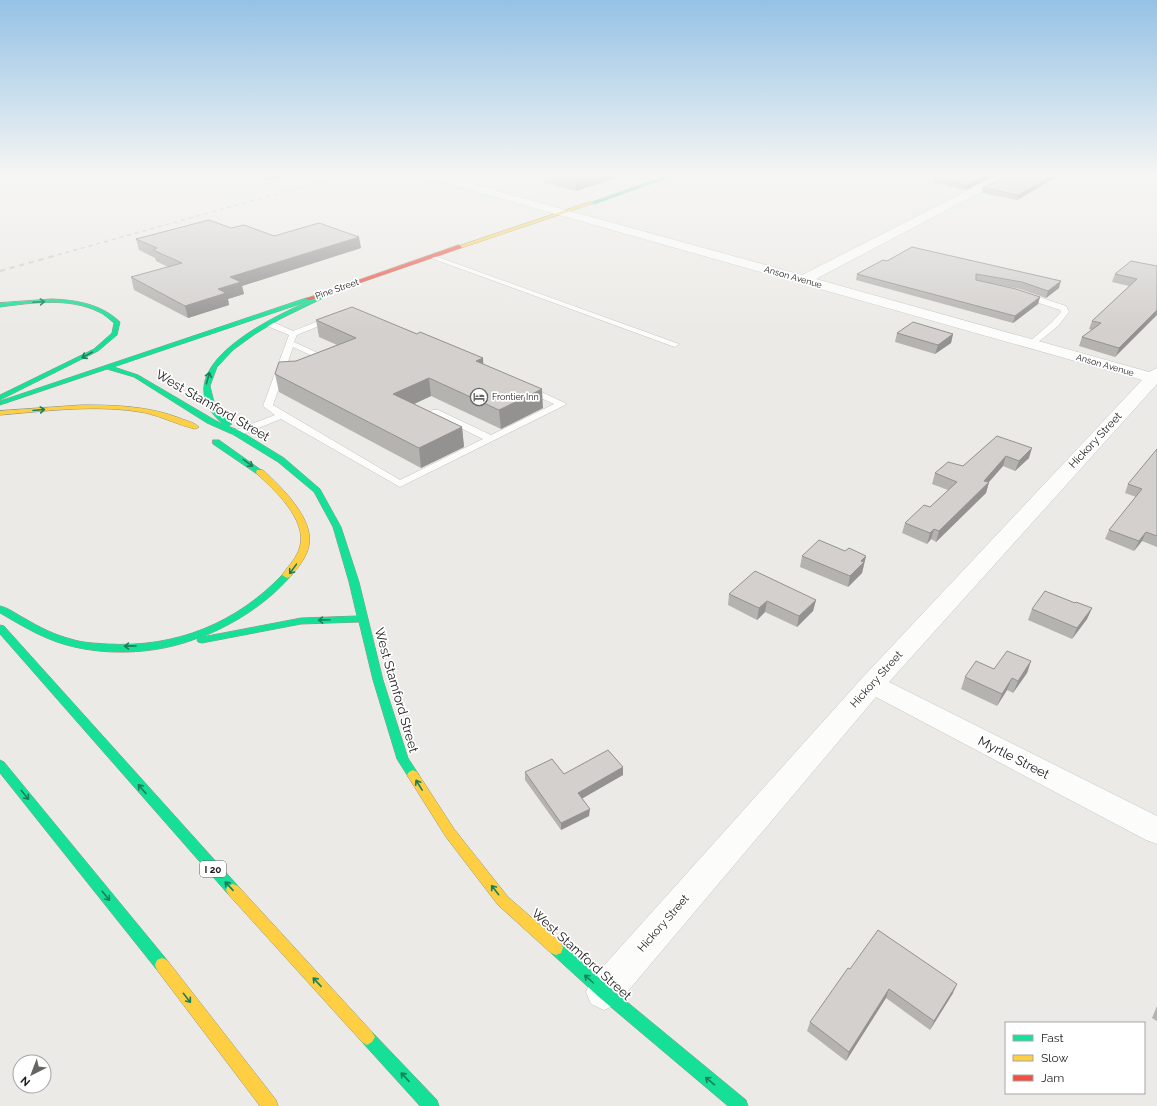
<svg xmlns="http://www.w3.org/2000/svg" width="1157" height="1106" font-family="Raleway,sans-serif">
  <rect width="100%" height="100%" fill="#eceae6"/>
  <g fill="none" stroke-linecap="round" stroke-linejoin="round">
    <defs>
      <path id="lane" d="M431,256H435L679,344L675,347L672,346L431,258Z
        M1021,293H1027L1066,306L1069,312L1058,326L1032,347L1028,344L1029,342L1052,322L1061,312L1060,310L1021,297Z
        M329,317L336,319L297,335L294,342L333,360L332,362H326L293,347L273,405L400,480L483,439L432,414L430,412L432,410H438L491,435L554,404L525,391V387H531L567,404L400,487L281,419L241,435H233L232,433L233,431L275,415L263,406L289,335L267,326V322H273L293,331Z"/>
      <path id="street" d="M424,175H439L802,275L998,175H1010L1009,177L816,279L1149,372L1157,368V384L889,682L1157,816V844L1146,840L876,697L617,1004L604,1010L591,1004L586,992L591,980L863,677L1142,380L425,177Z"/>
      <path id="fast" d="M670,175H675L594,204L590,203Z
        M341,286L346,287L280,319L255,334L233,350L217,367L210,386L215,406L232,424L228,426L240,431L284,458L320,489L341,527L359,582L383,680L408,758L419,775L417,778L413,780L409,778L397,759L373,680L359,622L301,624L202,643L198,642L197,640L198,638C156,655 100,657 57,642C37,635 19,624 0,613V606C9,608 16,614 24,618C39,627 55,635 71,639C83,643 95,643 107,644C176,648 237,623 284,573H290L292,575L290,577C266,604 236,623 202,637L301,618L357,616L349,582L333,527L314,492L278,462L234,435L207,423L134,377L107,369L0,405V401L306,298H310V300ZM309,301C268,319 159,371 224,425L213,419L138,375L114,367Z
        M52,299C77,300 101,304 120,322L117,335L98,351L0,400V395L94,349L112,333L114,323C109,319 104,314 99,312C68,297 32,303 0,307V303Z
        M213,440H219L264,472L263,474H257L213,444Z
        M0,625L4,626L238,886L240,890L238,894L233,896L228,894L0,634Z
        M0,760L4,762L167,960L169,965L167,970L162,972L157,970L0,773Z
        M556,941L561,943L609,987L746,1100L748,1106H728L599,997L551,953L549,948L551,943Z
        M367,1029L372,1032L437,1100L439,1106H420L362,1042L359,1037L362,1032Z"/>
      <path id="slow" d="M590,202L594,203L461,248L456,247Z
        M82,405C116,405 150,406 182,419C188,421 195,423 199,427L195,429C178,425 163,417 146,413C98,404 48,411 0,415V411Z
        M257,470H263C281,487 314,518 309,545C307,557 298,568 290,577L287,578L282,575C289,565 297,558 300,546C307,520 274,489 257,474L256,472Z
        M413,770L417,772L454,829L508,897L561,943L563,948L561,953L556,955L551,953L498,905L446,837L407,775L409,772Z
        M233,884L238,886L372,1032L375,1037L372,1042L367,1045L362,1042L228,894L226,890L228,886Z
        M162,958L167,960L276,1100L278,1106H260L157,970L155,965L157,960Z"/>
      <path id="jam" d="M459,245L462,247L461,248L310,300L305,299Z"/>
    </defs>
    <!-- lane casing -->
    <use href="#lane" stroke="#c4c4c2" stroke-width="1"/>
    <!-- street casing -->
    <use href="#street" stroke="#c4c4c2" stroke-width="1"/>
    <!-- fast casing -->
    <use href="#fast" stroke="#94967e" stroke-width="1"/>
    <!-- slow casing -->
    <use href="#slow" stroke="#94967e" stroke-width="1"/>
    <!-- jam casing -->
    <use href="#jam" stroke="#94967e" stroke-width="1"/>
    <!-- lane -->
    <use href="#lane" fill="#fcfcfb" fill-rule="evenodd"/>
    <!-- street -->
    <use href="#street" fill="#fcfcfb" fill-rule="evenodd"/>
    <!-- fast -->
    <use href="#fast" fill="#16e098" fill-rule="evenodd"/>
    <!-- slow -->
    <use href="#slow" fill="#ffcf43" fill-rule="evenodd"/>
    <!-- jam -->
    <use href="#jam" fill="#f24e42" fill-rule="evenodd"/>
    <!-- rail-far1 -->
    <path stroke="#cacac9" stroke-width="1.5" stroke-dasharray="4 4" stroke-linecap="butt" d="M50,257L345,175"/>
    <!-- rail -->
    <path stroke="#cacac9" stroke-width="2" stroke-dasharray="5 5" stroke-linecap="butt" d="M0,271L54,256"/>
  </g>
  <!-- wall -->
  <path fill="#b5b3b0" d="M253,175H293L271,180Z
    M544,175H626L576,191L544,183Z
    M943,175H995L966,190L934,183L935,179Z
    M1009,175H1065L1051,180L1017,200L982,193L983,188Z
    M231,228L274,236L361,248L242,286L244,294L228,299L229,305L188,318L134,290L131,277L168,267L156,261L155,258L139,250L136,239Z
    M912,247L1059,288L1046,298L1020,289L979,281L1040,297L1038,304L1013,323L856,280L857,274L887,261Z
    M1157,266L1115,357L1079,346L1082,337L1092,330L1089,329L1092,321L1129,286L1112,282L1115,274Z
    M316,320L483,364L543,408L501,429L431,396L414,404L462,427L464,447L421,468L279,392L275,374L296,361L337,345L319,337Z
    M897,333L953,334L951,343L935,354L895,342Z
    M997,436L1029,458L1015,471L1003,466L989,482L986,493L936,542L931,539L927,544L902,533L905,523L930,507L948,490L932,484L935,473L963,466Z
    M1157,449V547L1142,541L1134,551L1105,539L1109,530L1136,497L1125,493L1128,484Z
    M845,551L866,556L862,573L848,587L800,567L802,556Z
    M729,594L816,600L813,611L797,627L765,612L757,620L728,605Z
    M1092,608L1087,619L1072,639L1028,620L1032,609Z
    M1031,661L1027,673L1013,693L1007,690L997,706L961,689L965,677L994,669Z
    M525,772L564,774L623,775L582,798L589,816L561,830L525,780Z
    M850,969L953,993L930,1030L886,998L846,1061L807,1031L810,1022Z
    M1157,1006V1021L1152,1018Z"/>
  <!-- shaded-wall -->
  <path fill="#949290" d="M270,175H293L271,180Z
    M587,175H626L576,191V178Z
    M988,175H995L966,190L967,185Z
    M1055,175H1065L1051,180L1017,200L1018,195Z
    M359,237L361,248L242,286L244,294L228,299L229,305L188,318L185,306L218,289L230,277Z
    M1061,281L1059,288L1046,298L1048,291Z
    M1040,297L1038,304L1013,323L1015,316Z
    M1157,310V315L1115,357L1119,348Z
    M953,334L951,343L935,354L938,345Z
    M483,358L484,376L476,361Z
    M429,378L431,396L395,413L393,394Z
    M542,389L543,408L501,429L499,410Z
    M462,427L464,447L421,468L419,448Z
    M1032,448L1029,458L1015,471L1019,461Z
    M1006,456L1003,466L988,483L989,482L986,493L936,542L939,531Z
    M934,529L931,539L927,544L930,533Z
    M1146,532L1142,541L1134,551L1139,541Z
    M866,556L862,573L848,587L850,576L861,561Z
    M816,600L813,611L797,627L799,616Z
    M767,601L765,612L757,620L759,608Z
    M1092,608L1087,619L1072,639L1077,628Z
    M1031,661L1027,673L1013,693L1018,681Z
    M1012,678L1007,690L997,706L1002,694Z
    M623,767V775L578,801V793Z
    M590,809L589,816L561,830V823Z
    M957,984L953,993L930,1030L934,1021Z
    M889,989L886,998L846,1061L849,1052Z"/>
  <!-- building -->
  <path fill="#d3d0cd" stroke="#949290" d="M561,175H587L576,178Z
    M943,175H988L967,185L935,179Z
    M1009,175H1055L1018,195L983,188Z
    M209,220L231,228L244,225L274,236L319,223L359,237L230,277L241,282L218,289L226,293L185,306L131,277L182,263L153,250L157,248L136,239Z
    M912,247L1061,281L1048,291L1022,282L976,274V280L1016,289L1040,297L1015,316L857,274L883,260L887,261Z
    M1131,261L1157,266V310L1119,348L1082,337L1101,323L1092,321L1137,279L1115,274Z
    M352,307L417,334L420,332L483,358L476,361L542,389L499,410L429,378L393,394L462,427L419,448L275,374L279,362L296,361L356,338L316,320Z
    M913,322L953,334L938,345L897,333Z
    M997,436L1032,448L1019,461L1006,456L984,481L989,482L939,531L934,529L930,533L905,523L924,505L930,507L957,482L935,473L948,462L963,466Z
    M1157,449V536L1146,532L1139,541L1109,530L1142,489L1128,484Z
    M819,540L845,551L849,548L866,556L861,561L864,562L850,576L802,556Z
    M755,571L816,600L799,616L767,601L759,608L729,594Z
    M1045,591L1075,603L1076,602L1092,608L1077,628L1032,609Z
    M1007,651L1031,661L1018,681L1012,678L1002,694L965,677L976,661L994,669Z
    M608,750L623,767L578,793L590,809L561,823L525,772L552,759L564,774Z
    M878,930L957,984L934,1021L889,989L849,1052L810,1022L848,968L850,969Z"/>
  <!-- one-way arrows -->
  <defs><path id="oneway-shaft" d="M-6 0H5M1.5-3L5.5 0L1.5 3" fill="none" stroke-width="1.6" stroke-linecap="round" stroke-linejoin="round"/></defs>
  <g stroke="#1a7e5a">
    <use href="#oneway-shaft" transform="translate(39 302) rotate(-3)"/>
    <use href="#oneway-shaft" transform="translate(87 355) rotate(151)"/>
    <use href="#oneway-shaft" transform="translate(208 378) rotate(-74)"/>
    <use href="#oneway-shaft" transform="translate(39 410) rotate(-5)"/>
    <use href="#oneway-shaft" transform="translate(248 463) rotate(36)"/>
    <use href="#oneway-shaft" transform="translate(293 569) rotate(126)"/>
    <use href="#oneway-shaft" transform="translate(324 620) rotate(178)"/>
    <use href="#oneway-shaft" transform="translate(130 646) rotate(179)"/>
    <use href="#oneway-shaft" transform="translate(419 785) rotate(-122)"/>
    <use href="#oneway-shaft" transform="translate(142 789) rotate(-131)"/>
    <use href="#oneway-shaft" transform="translate(25 795) rotate(51)"/>
    <use href="#oneway-shaft" transform="translate(229 886) rotate(-133)"/>
    <use href="#oneway-shaft" transform="translate(495 890) rotate(-128)"/>
    <use href="#oneway-shaft" transform="translate(106 896) rotate(51)"/>
    <use href="#oneway-shaft" transform="translate(589 979) rotate(-138)"/>
    <use href="#oneway-shaft" transform="translate(317 982) rotate(-133)"/>
    <use href="#oneway-shaft" transform="translate(187 998) rotate(52)"/>
    <use href="#oneway-shaft" transform="translate(405 1077) rotate(-133)"/>
    <use href="#oneway-shaft" transform="translate(710 1081) rotate(-140)"/>
  </g>
  <!-- sky -->
  <linearGradient id="sky" x2="0" y2="1"><stop stop-color="#95c2e5"/><stop offset="0.53" stop-color="#f6f6f4"/><stop offset="1" stop-color="#f6f6f4" stop-opacity="0"/></linearGradient>
  <rect width="1157" height="330" fill="url(#sky)"/>
  <!-- icons -->
  <defs>
    <symbol id="hotel-ring" viewBox="-11 -11 22 22"><circle r="9.5" fill="#fff" stroke="#656563" stroke-width="1.5"/><path d="M-6-4.5h1.5V1H6V5H4.5V3h-9V5H-6ZM-4 0a1.8 1.8 0 1 1 3.6 0ZM.5 0V-2.5h3Q6-2.5 6 0Z" fill="#656563"/></symbol>
  </defs>
  <g fill-rule="evenodd">
    <use href="#hotel-ring" x="469" y="387" width="20" height="20"/>
  </g>
  <g text-anchor="middle" stroke-width="3.5" stroke-linejoin="round" paint-order="stroke">
    <!-- far-street labels -->
    <g font-size="9" fill="#1d1d1d" stroke="#fff">
      <text transform="translate(793 277) rotate(16)" y="3">Anson Avenue</text>
      <text transform="translate(337 289) rotate(-19)" y="3">Pine Street</text>
      <text transform="translate(1105 365) rotate(16)" y="3">Anson Avenue</text>
    </g>
    <!-- far-poi labels -->
    <g font-size="9" fill="#1d1d1d" stroke="#fff" text-anchor="start">
      <text x="492" y="400">Frontier Inn</text>
    </g>
    <!-- shield labels -->
    <rect fill="#fff" stroke="#616161" stroke-width="1" x="200" y="861" width="26" height="16" rx="3"/>
    <g font-size="10" font-weight="bold" fill="#1d1d1d">
      <text x="213" y="873">I 20</text>
    </g>
    <!-- street labels -->
    <g font-size="11" fill="#1d1d1d" stroke="#fff">
      <text transform="translate(1095 440) rotate(-47)" y="4">Hickory Street</text>
      <text transform="translate(876 679) rotate(-48)" y="4">Hickory Street</text>
      <text transform="translate(663 923) rotate(-49)" y="4">Hickory Street</text>
    </g>
    <!-- near-street labels -->
    <g font-size="13" fill="#1d1d1d" stroke="#fff">
      <text transform="translate(213 405) rotate(30)" y="5">West Stamford Street</text>
      <text transform="translate(397 690) rotate(74)" y="5">West Stamford Street</text>
      <text transform="translate(1014 757) rotate(27)" y="5">Myrtle Street</text>
      <text transform="translate(582 954) rotate(42)" y="5">West Stamford Street</text>
    </g>
  </g>
  <!-- legend -->
  <rect x="1005" y="1022" width="140" height="72" fill="#ffffff" stroke="#a5a5a5"/>
  <rect x="1013" y="1035" width="20" height="6" fill="#16e098" stroke="#a5a5a5"/>
  <text x="1041" y="1042" font-size="12" fill="#1d1d1d">Fast</text>
  <rect x="1013" y="1055" width="20" height="6" fill="#ffcf43" stroke="#a5a5a5"/>
  <text x="1041" y="1062" font-size="12" fill="#1d1d1d">Slow</text>
  <rect x="1013" y="1075" width="20" height="6" fill="#f24e42" stroke="#a5a5a5"/>
  <text x="1041" y="1082" font-size="12" fill="#1d1d1d">Jam</text>
  <!-- north arrow -->
  <g transform="translate(32 1074) rotate(222)"><circle r="19" fill="#ffffff" stroke="#a5a5a5"/>
  <path d="M0-3L7 15L0 10L-7 15Z" fill="#656563"/>
  <text y="-6" font-size="11" font-weight="bold" text-anchor="middle" fill="#1d1d1d">N</text>
  </g>
</svg>
